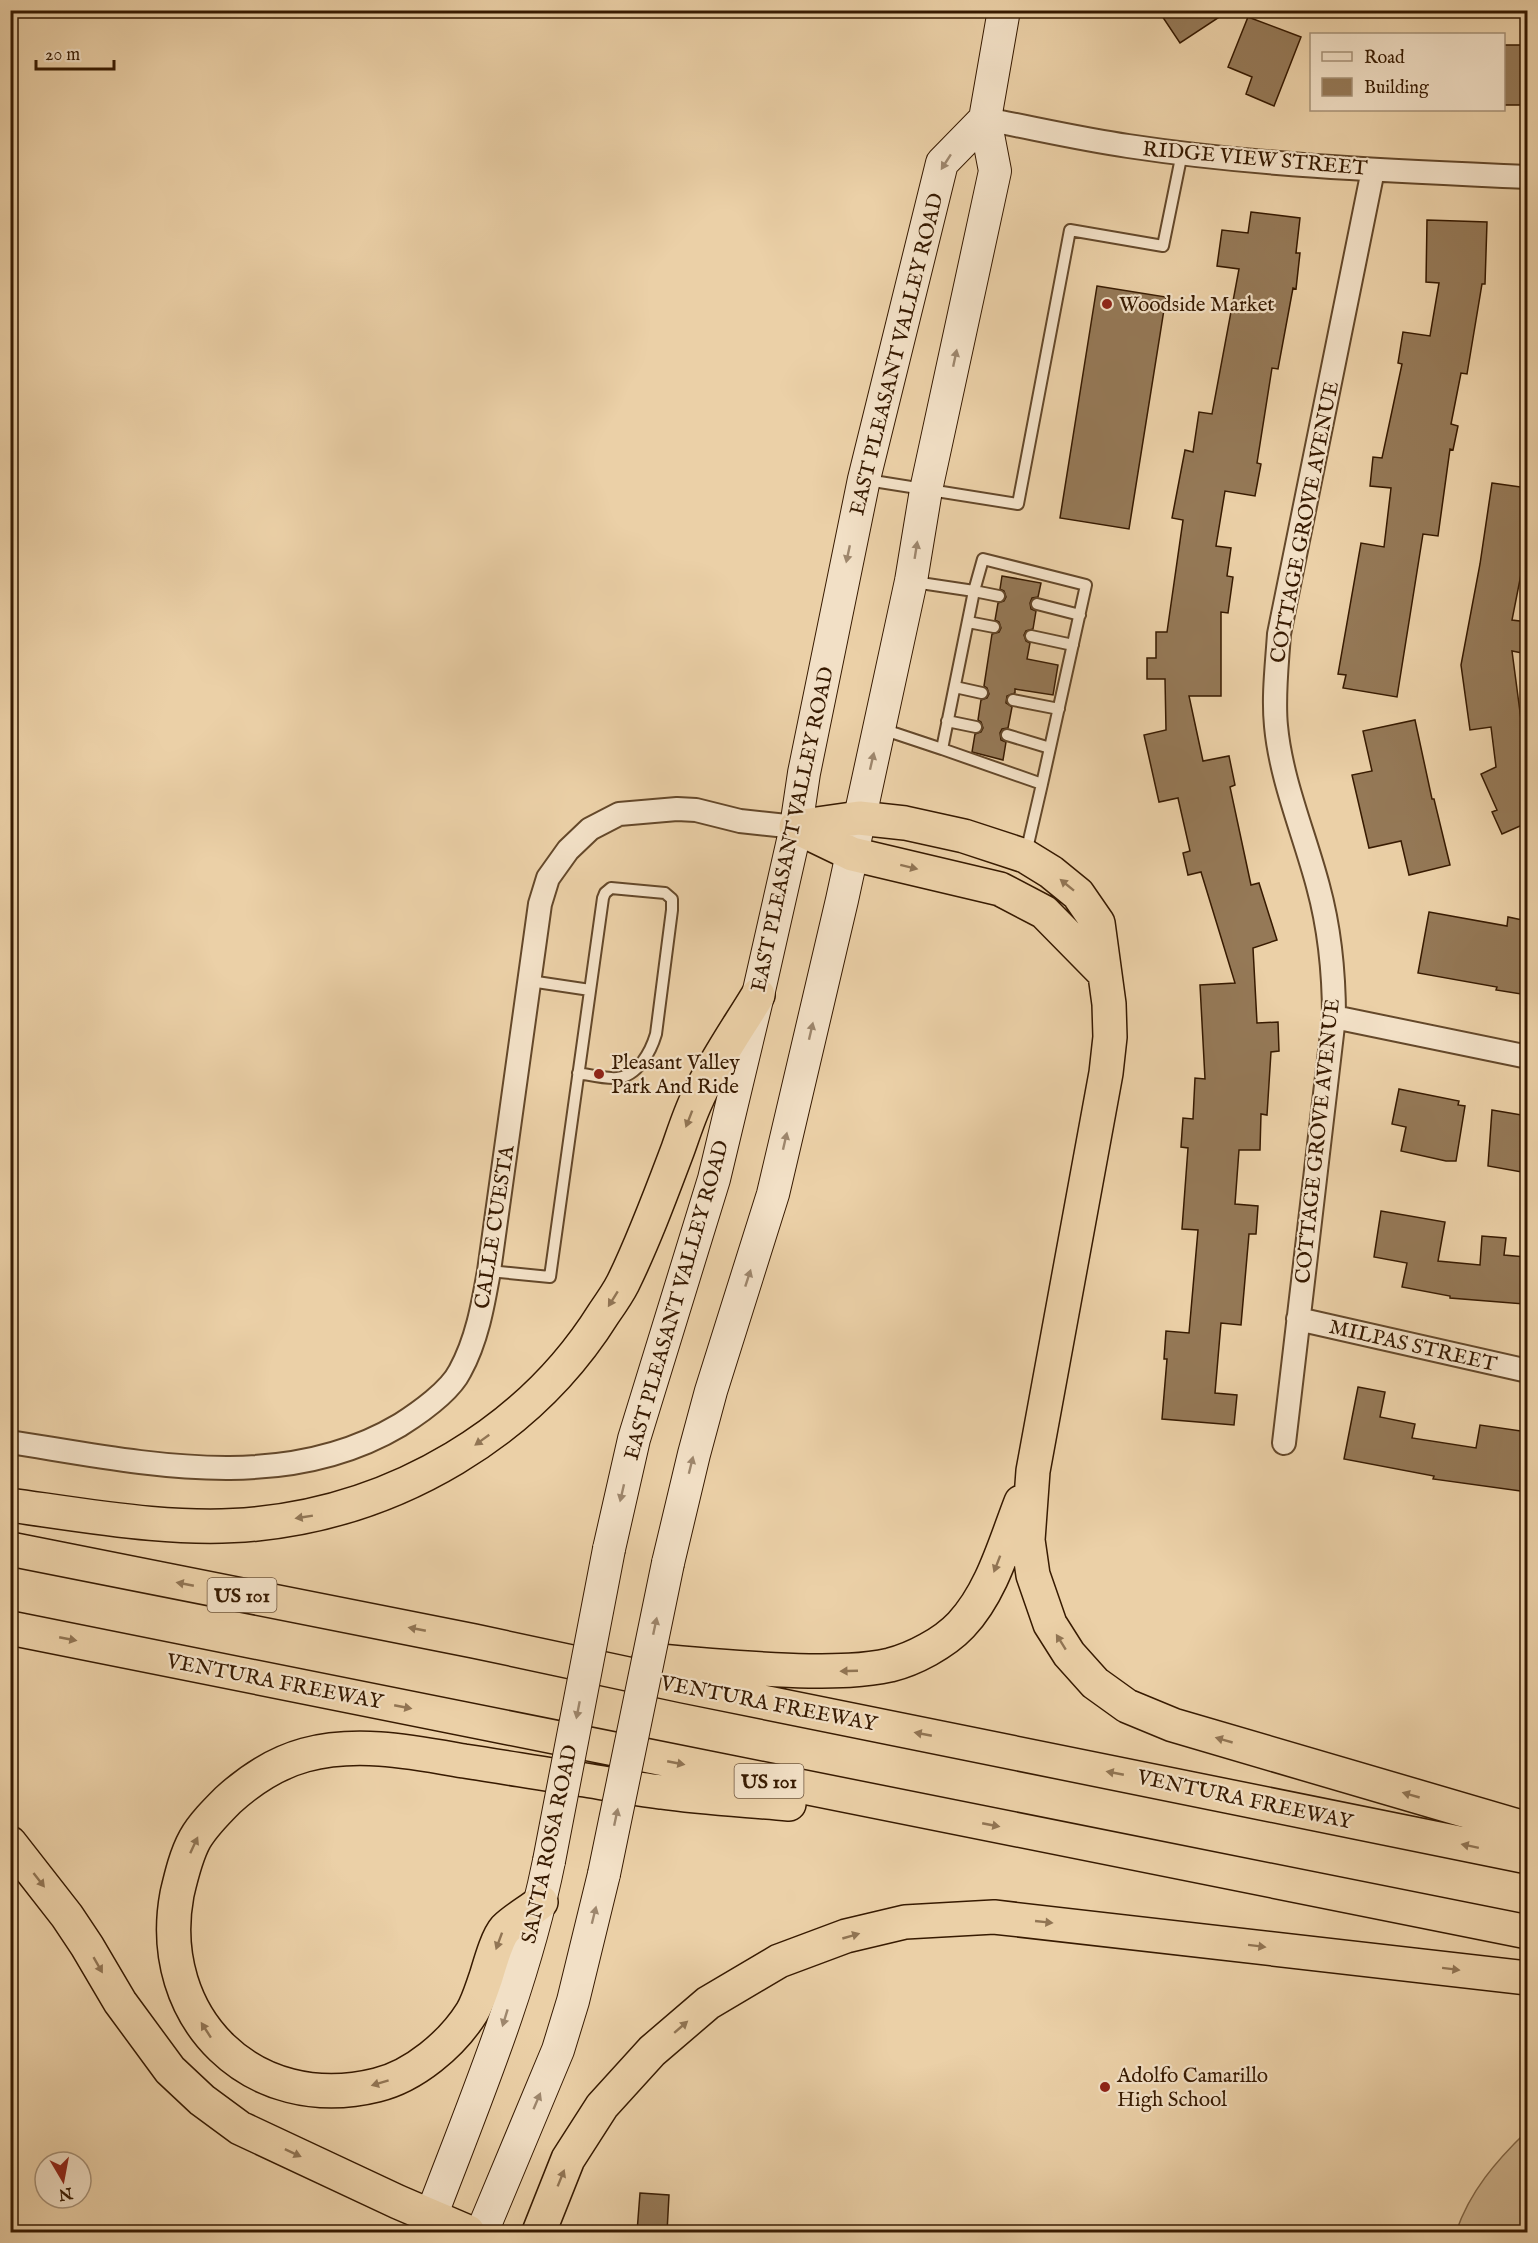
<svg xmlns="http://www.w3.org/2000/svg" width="1538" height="2243" font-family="'IM FELL English',serif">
  <rect width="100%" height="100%" fill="#ebd0a7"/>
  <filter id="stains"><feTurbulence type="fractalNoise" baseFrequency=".00333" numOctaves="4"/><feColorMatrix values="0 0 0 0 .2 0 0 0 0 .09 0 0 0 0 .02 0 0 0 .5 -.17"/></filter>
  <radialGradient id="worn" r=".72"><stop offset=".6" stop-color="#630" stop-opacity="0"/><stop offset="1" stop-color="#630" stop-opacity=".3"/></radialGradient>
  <!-- green -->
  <path fill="#ccb18b" stroke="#826646" stroke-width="1.5" d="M1527,2131V2232H1456C1470,2191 1496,2161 1527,2131Z"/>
  <!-- building -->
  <path fill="#957957" stroke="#371a01" stroke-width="1.5" d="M1158,10H1230L1180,43Z
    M1248,17L1301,37L1274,106L1246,94L1252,77L1228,67Z
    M1503,45H1527V105H1503Z
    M1251,212L1300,218L1296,253H1300L1296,289L1293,288L1278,369L1272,368L1257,463L1261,464L1255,496L1225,491L1216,546L1231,548L1227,576L1233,577L1228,613L1221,612V696H1189L1203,761L1229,756L1235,785L1230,787L1251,885L1259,883L1277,940L1253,948L1257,1023L1278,1022L1279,1051L1271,1052L1267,1115L1261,1114L1260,1150H1239L1235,1204L1258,1206L1256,1234H1249L1241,1325L1221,1323L1215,1393L1237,1395L1234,1425L1162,1419L1167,1359H1164L1166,1331L1189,1333L1198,1230L1182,1229L1188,1148L1181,1147L1183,1118L1193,1119L1195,1078L1205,1079L1200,985L1235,983L1201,872L1188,875L1183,853L1190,851L1178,798L1159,802L1144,735L1166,730L1165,679H1147V658H1156V632H1167L1183,520L1172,518L1185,450L1193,452L1199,412L1212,414L1239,269L1217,266L1222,230L1248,233Z
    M1427,220L1487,222L1485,284H1482L1467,374L1461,373L1451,424L1458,426L1453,450L1450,449L1438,536L1423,534L1397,697L1343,688L1346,675L1338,674L1361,543L1384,547L1391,488L1370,486L1373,457L1382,458L1402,364L1398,363L1403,332L1430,336L1439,283L1426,282Z
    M1097,286L1166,297L1129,529L1060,518Z
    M1492,483L1527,488V559H1524L1512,620L1527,622V654L1512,651L1527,765V823L1502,834L1492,812L1497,810L1481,774L1496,767L1491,727L1470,730L1461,665L1480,564Z
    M1002,576L1041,583L1038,597L1032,598L1030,603L1031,609L1036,611L1033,629L1026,631L1024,635L1026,641L1030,643L1027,659L1058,665L1053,695L1015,689V693L1007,696L1006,703L1012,707L1008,728L1002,729L1000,733L1001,740L1006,742L1003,760L972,752L975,734L981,732L983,728L981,722L978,720L981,700L987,698L989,694L987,688L984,686L992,634L999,632L1001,628L999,622L995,620L998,603L1004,601L1006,597L1004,591L1000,589Z
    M1415,720L1432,799H1434L1450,865L1409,875L1401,841L1369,848L1352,775L1372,771L1363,731Z
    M1429,912L1507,926L1508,917L1527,921V995L1496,990L1497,987L1418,973Z
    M1399,1089L1459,1101L1458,1105L1465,1106L1456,1161H1446L1401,1151L1406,1127L1392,1124Z
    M1492,1110L1527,1116V1173L1488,1166Z
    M1381,1211L1445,1222L1438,1261L1480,1265L1482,1236L1506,1238L1504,1255L1527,1257L1524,1304L1450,1298V1296L1402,1287L1407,1263L1374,1257Z
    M1358,1387L1385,1392L1380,1417L1415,1424L1412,1438L1476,1448L1480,1425L1527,1432V1492L1433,1479L1434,1476L1344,1459Z
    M640,2193L669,2195L667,2232H637Z"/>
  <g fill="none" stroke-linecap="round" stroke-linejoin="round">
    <defs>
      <path id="service" d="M867,480L1018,504L1070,230L1163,246L1182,153
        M999,596L974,591L983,559L1086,585L1042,784
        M1037,604L1080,615
        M968,622L994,627
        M1031,636L1073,645
        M955,687L982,693
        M1013,700L1059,709
        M947,721L976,727
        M882,729L942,749L974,591L914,582
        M1007,735L1050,748
        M942,749L1042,784L1026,853
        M530,981L590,990
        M489,1271L550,1277L603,898L605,893L611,888L665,893L672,899V910L656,1034C651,1051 638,1076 617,1078C605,1079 590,1075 578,1073"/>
      <path id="minor" d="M985,119C1033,128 1080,139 1128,146C1260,166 1394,171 1528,177
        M1334,1017L1528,1057
        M1298,1319L1528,1371
        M10,1442C139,1462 281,1496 400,1425C419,1413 450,1391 460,1371C477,1340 483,1305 489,1271L540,904L548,878L568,850L590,829L619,814L677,809L696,810L740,821L796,827
        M1284,1443L1334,1017C1334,972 1330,930 1318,886C1304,833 1281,780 1276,726C1273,696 1277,665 1279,634L1373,170"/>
      <path id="secondary" d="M609,1549L634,1439L714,1179L758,995L796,827L804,773L864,479L942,163L985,119
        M668,1563L694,1454L711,1391L773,1194L842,900L911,581L926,490L995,171L985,119L1004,10
        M425,2232C471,2110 523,1990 549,1861
        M482,2232L558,2050L573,2001L604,1874"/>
      <path id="motorway" d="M796,827L859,818L905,823L964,836L1025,856L1051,872L1078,894L1098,923L1109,1004L1110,1037L1106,1073L1033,1471L1028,1540L1033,1575L1050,1624L1069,1654L1095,1683L1127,1706L1173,1725L1528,1829
        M796,827L852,854L1000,889L1044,912L1104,973
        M10,1505C89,1516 176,1532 256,1524C396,1510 529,1433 604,1313C611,1303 618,1293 623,1283C644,1240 661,1194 678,1149C684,1132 690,1113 698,1097C714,1062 738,1028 758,995
        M10,1549L474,1641L684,1686L1528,1857
        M10,1628L1528,1932
        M649,1660C702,1665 755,1670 809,1671C836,1671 863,1671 890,1665C914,1659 944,1643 961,1625C992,1592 1005,1543 1021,1502
        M10,1843L67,1916L87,1946L120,2002L170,2070L202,2100L240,2128L398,2202L468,2232
        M541,1902C530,1911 515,1919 505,1929C497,1938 490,1964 486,1977C482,1988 478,2002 472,2012C452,2044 414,2076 377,2085C253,2116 154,2018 177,1894C181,1877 186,1855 195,1839C203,1825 216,1812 228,1800C250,1780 276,1763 305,1755C357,1741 412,1752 464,1761C504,1767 544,1774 585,1780C610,1784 635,1789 661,1792C703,1798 746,1800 789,1804
        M539,2232L568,2159L602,2106L652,2051L708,2003L779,1961L846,1936L905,1922L994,1917L1528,1978"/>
    </defs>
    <!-- service casing -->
    <use href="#service" stroke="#64482a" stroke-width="14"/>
    <!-- minor casing -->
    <use href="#minor" stroke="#64482a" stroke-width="26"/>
    <!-- secondary casing -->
    <use href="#secondary" stroke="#371a01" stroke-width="34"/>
    <!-- motorway casing -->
    <use href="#motorway" stroke="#371a01" stroke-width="36"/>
    <!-- service -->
    <use href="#service" stroke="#f2e0c6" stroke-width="10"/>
    <!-- minor -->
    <use href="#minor" stroke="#f2e0c6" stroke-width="22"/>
    <!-- secondary -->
    <use href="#secondary" stroke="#f2e0c6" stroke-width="32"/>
    <!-- motorway -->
    <use href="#motorway" stroke="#ebd0a7" stroke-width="33"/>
    <defs>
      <path id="secondary-bridge" d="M549,1861L609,1549
        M604,1874L668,1563"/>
    </defs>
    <!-- secondary-bridge casing -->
    <use href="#secondary-bridge" stroke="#371a01" stroke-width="34" stroke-linecap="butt"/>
    <!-- secondary-bridge -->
    <use href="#secondary-bridge" stroke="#f2e0c6" stroke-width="32"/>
  </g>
  <!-- one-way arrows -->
  <defs><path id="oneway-solid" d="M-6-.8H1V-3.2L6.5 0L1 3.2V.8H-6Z" transform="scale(1.5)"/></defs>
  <g fill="#9e876d">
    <use href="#oneway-solid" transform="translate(946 162) rotate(123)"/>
    <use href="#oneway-solid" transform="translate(955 358) rotate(-78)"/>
    <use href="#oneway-solid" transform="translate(916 550) rotate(-81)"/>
    <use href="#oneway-solid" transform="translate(848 554) rotate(102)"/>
    <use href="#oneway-solid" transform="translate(872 761) rotate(-77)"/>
    <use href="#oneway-solid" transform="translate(811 1031) rotate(-77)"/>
    <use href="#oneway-solid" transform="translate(785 1141) rotate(-77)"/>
    <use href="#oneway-solid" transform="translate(748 1278) rotate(-72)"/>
    <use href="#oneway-solid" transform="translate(691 1465) rotate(-76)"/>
    <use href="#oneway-solid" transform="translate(622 1493) rotate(103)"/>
    <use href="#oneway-solid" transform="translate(655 1626) rotate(-78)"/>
    <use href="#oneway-solid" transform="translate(578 1710) rotate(101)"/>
    <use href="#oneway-solid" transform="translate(616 1817) rotate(-78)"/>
    <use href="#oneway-solid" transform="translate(594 1915) rotate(-76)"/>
    <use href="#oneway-solid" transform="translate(505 2018) rotate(107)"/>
    <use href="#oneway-solid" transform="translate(537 2101) rotate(-67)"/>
  </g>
  <g fill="#917554">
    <use href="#oneway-solid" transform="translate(909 867) rotate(14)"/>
    <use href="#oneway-solid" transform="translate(1067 885) rotate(-141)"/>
    <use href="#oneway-solid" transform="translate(689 1119) rotate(111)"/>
    <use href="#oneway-solid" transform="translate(613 1299) rotate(122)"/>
    <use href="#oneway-solid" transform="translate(482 1440) rotate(144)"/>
    <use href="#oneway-solid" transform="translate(304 1517) rotate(171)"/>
    <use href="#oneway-solid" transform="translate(997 1564) rotate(111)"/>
    <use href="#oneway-solid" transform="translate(185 1584) rotate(-169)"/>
    <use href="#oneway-solid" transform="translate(417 1629) rotate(-169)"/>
    <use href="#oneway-solid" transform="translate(68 1639) rotate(11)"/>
    <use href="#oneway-solid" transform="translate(1061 1642) rotate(-122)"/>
    <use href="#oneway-solid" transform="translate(849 1671) rotate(178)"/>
    <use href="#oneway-solid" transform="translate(403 1707) rotate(11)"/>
    <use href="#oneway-solid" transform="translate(923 1734) rotate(-169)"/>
    <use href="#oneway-solid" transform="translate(1224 1740) rotate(-164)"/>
    <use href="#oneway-solid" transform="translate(676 1763) rotate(11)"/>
    <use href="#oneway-solid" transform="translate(1115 1773) rotate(-169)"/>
    <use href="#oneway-solid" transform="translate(1411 1795) rotate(-164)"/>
    <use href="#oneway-solid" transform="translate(991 1825) rotate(11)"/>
    <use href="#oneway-solid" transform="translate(194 1845) rotate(-65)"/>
    <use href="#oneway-solid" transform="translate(1470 1846) rotate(-168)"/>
    <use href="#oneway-solid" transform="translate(39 1880) rotate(52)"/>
    <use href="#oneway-solid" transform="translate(1044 1922) rotate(6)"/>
    <use href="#oneway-solid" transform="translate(851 1936) rotate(-16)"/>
    <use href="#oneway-solid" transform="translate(499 1941) rotate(110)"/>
    <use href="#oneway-solid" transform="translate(1257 1946) rotate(7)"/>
    <use href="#oneway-solid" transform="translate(98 1965) rotate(60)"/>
    <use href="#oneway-solid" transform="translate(1451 1969) rotate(7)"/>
    <use href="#oneway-solid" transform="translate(681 2027) rotate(-41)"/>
    <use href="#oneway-solid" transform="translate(206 2030) rotate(-123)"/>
    <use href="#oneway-solid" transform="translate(380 2083) rotate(163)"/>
    <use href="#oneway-solid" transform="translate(293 2153) rotate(25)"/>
    <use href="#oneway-solid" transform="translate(561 2178) rotate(-68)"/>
  </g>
  <!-- markers -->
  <g fill="#8f2418" stroke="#f2e0c6" stroke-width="2">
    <circle cx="1107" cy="304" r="6"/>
    <circle cx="599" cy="1074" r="6"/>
    <circle cx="1105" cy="2087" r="6"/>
  </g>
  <g text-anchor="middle" stroke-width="4.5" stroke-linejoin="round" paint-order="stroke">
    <!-- shield labels -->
    <g fill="#f2e0c6" stroke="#6f553c" stroke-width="1.5">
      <rect x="207.5" y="1578" width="69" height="34" rx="4.5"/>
      <rect x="734.5" y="1764" width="69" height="34" rx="4.5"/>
    </g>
    <g font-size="20" font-weight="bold" fill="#371a01">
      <text x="242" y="1602">US 101</text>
      <text x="769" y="1788">US 101</text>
    </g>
    <!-- street labels -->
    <g font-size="21" fill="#371a01" stroke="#f2e0c6">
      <text transform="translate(1255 158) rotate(5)" y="7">RIDGE VIEW STREET</text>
      <text transform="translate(896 354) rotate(-76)" y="7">EAST PLEASANT VALLEY ROAD</text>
      <text transform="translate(1304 522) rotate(-79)" y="7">COTTAGE GROVE AVENUE</text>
      <text transform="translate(792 829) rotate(-78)" y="7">EAST PLEASANT VALLEY ROAD</text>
      <text transform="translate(1317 1141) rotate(-84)" y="7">COTTAGE GROVE AVENUE</text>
      <text transform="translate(494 1227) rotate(-81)" y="7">CALLE CUESTA</text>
      <text transform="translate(676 1300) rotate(-74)" y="7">EAST PLEASANT VALLEY ROAD</text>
      <text transform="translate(1413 1345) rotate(13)" y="7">MILPAS STREET</text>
      <text transform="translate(275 1681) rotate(11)" y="7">VENTURA FREEWAY</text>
      <text transform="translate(769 1703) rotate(11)" y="7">VENTURA FREEWAY</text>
      <text transform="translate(1245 1799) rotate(12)" y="7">VENTURA FREEWAY</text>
      <text transform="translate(549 1844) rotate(-78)" y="7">SANTA ROSA ROAD</text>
    </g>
    <!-- poi labels -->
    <g font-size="21" fill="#371a01" stroke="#f2e0c6" text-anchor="start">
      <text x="1119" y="311">Woodside Market</text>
      <text x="611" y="1069">Pleasant Valley<tspan x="611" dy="24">Park And Ride</tspan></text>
      <text x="1117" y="2082">Adolfo Camarillo<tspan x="1117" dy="24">High School</tspan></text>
    </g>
  </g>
  <!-- margin -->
  <rect width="1538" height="2243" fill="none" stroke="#ebd0a7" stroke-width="36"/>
  <rect x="12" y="12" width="1514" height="2219" fill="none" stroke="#371a01" stroke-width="3"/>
  <rect x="18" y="18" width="1502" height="2207" fill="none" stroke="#371a01" stroke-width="1.5"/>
  <!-- legend -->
  <rect x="1310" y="33" width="195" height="78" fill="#f2e0c6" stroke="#a79177" stroke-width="1.5"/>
  <rect x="1322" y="52" width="30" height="9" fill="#f2e0c6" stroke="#a79177" stroke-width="1.5"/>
  <text x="1364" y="63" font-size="18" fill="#371a01">Road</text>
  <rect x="1322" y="78" width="30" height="18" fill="#957957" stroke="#a79177" stroke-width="1.5"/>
  <text x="1364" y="93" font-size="18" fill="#371a01">Building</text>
  <!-- north arrow -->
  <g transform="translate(63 2180) rotate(170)"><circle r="28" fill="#f2e0c6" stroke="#a79177" stroke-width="1.5"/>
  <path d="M0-4.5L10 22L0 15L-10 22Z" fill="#8f2418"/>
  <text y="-9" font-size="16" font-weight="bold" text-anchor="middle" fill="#371a01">N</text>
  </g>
  <!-- scale -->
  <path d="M36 60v9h78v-9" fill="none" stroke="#371a01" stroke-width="3"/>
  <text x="45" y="60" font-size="18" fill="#371a01" stroke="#f2e0c6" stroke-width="4.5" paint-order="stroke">20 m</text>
  <rect width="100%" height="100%" filter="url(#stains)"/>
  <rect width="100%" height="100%" fill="url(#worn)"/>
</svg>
